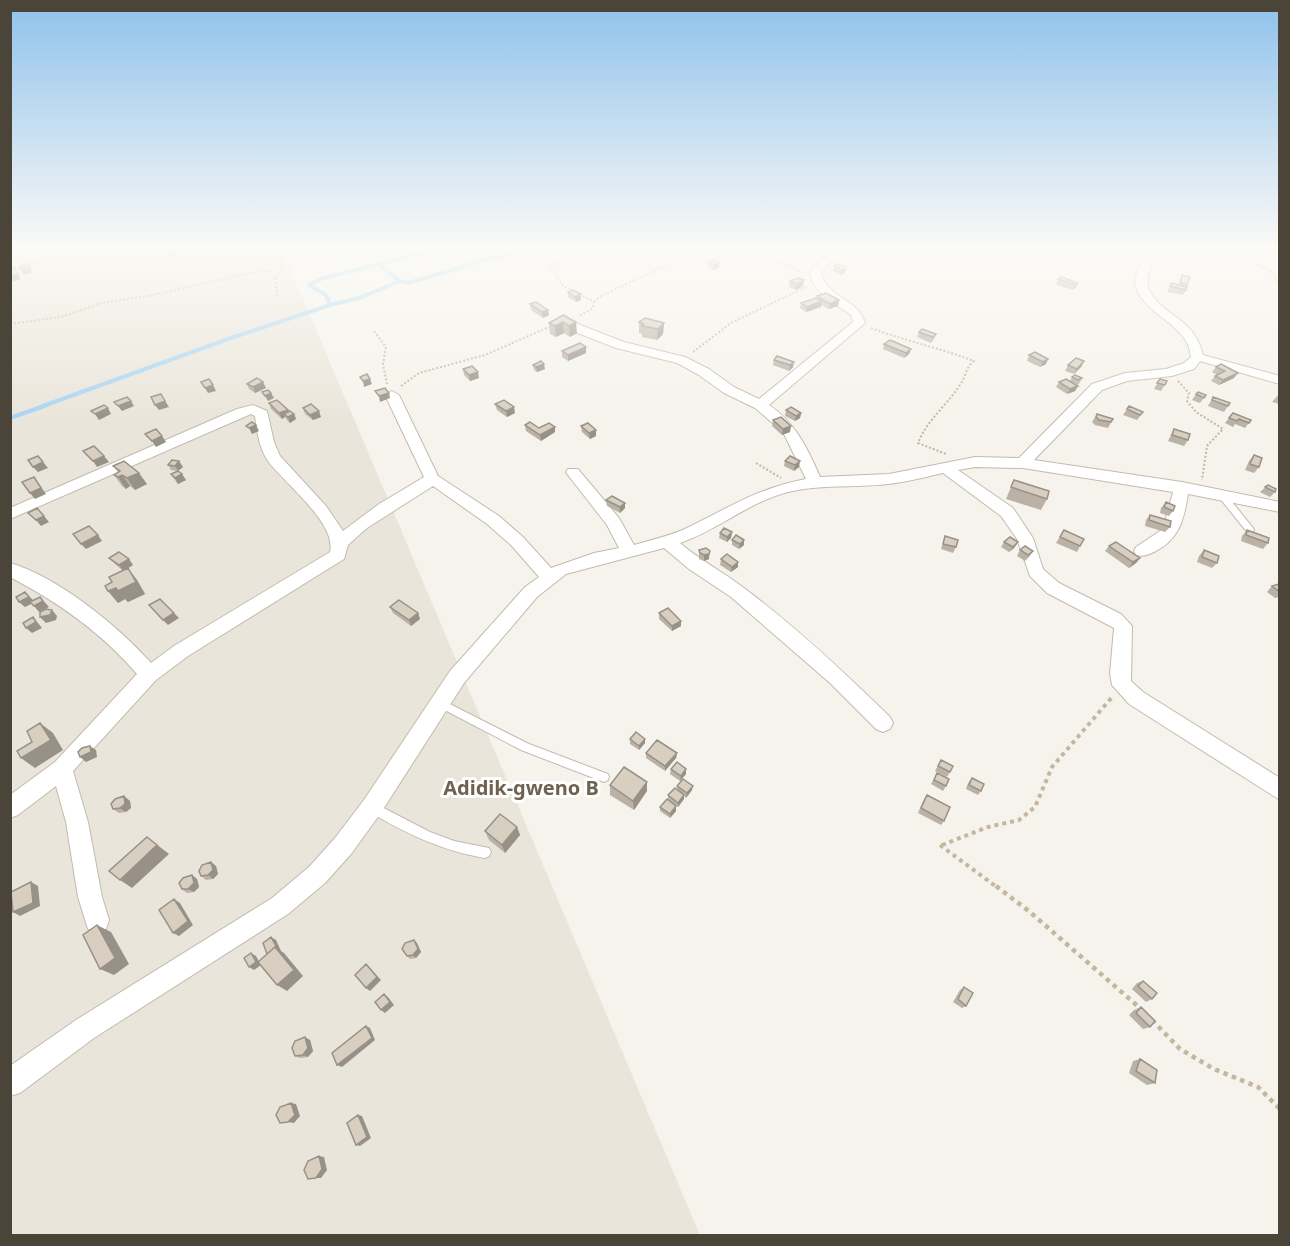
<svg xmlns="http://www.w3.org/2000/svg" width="1290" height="1246" font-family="'Noto Sans',sans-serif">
  <rect width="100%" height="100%" fill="#f6f3ec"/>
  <!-- residential -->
  <path fill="#eae5da" d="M10,247H281L700,1235H11Z"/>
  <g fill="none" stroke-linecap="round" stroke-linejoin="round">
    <!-- stream-far1 -->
    <path stroke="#a9d4f2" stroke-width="4" d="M400,281L408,283L485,260L542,247
      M330,305L359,298L400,281L378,264
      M43,406L228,339L330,305L326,295L309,285L323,278L447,247"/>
    <!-- stream -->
    <path stroke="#a9d4f2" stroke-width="4.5" d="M10,418L47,405"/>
    <defs>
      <path id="service" d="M1221,491L1224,492L1253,528L1254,530L1253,532H1247L1218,496L1217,494L1218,492Z
        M440,699L529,744L608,774L609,777L608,780L604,782L521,750L437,706L435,703L437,700Z
        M372,802L430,832L454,841L489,848L491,852L489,856L485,858C442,851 405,833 368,811L367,807L368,803Z"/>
      <path id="minor" d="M857,247H873L830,262L821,273C827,298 859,299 865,323L769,405C795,422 808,449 820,477L889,474L975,457L1019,458L1092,384L1125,373L1166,369L1184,363L1191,357C1190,352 1189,346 1187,343C1175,317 1117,301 1141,265C1145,258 1152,252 1157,247H1167C1162,254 1153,261 1150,269C1138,297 1170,310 1187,326C1196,335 1200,343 1203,355L1280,376V384L1200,361L1194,369L1172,376L1127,381L1102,390L1034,460L1182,482L1280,502V512L1188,494C1184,520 1179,540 1154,552C1147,555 1143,557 1136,555L1134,551L1136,547L1163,529L1173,492L1023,468L975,467L958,470L1013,508L1033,538L1043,569L1059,583L1121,614L1132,626L1131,681L1143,692L1280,778V800L1129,704L1112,685L1110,674L1114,628L1047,593L1030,576L1017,539L1001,516L943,473C925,477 907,482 888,484C855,488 821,484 788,492C749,502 718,530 680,543C700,560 723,572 744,588C796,627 844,672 890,717L893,723L890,729L883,732L876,729L830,683L731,597L689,569L664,548L566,574L537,597L464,683L380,814L351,854L325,883L288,914L94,1038L20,1093L10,1096V1066L76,1020L272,898L309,867L335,838L364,800L450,671L525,587L539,577L511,545L487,524L433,486L367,528L348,545L344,559L188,656L156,680L73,771L88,822L102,897L109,920L106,929L97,932L88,929L78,897L66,822L56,786L18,815L10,818V795L55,762L137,674C102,633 58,602 10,577V563C58,577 118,626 151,663L174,646L330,552C337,523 284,483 268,461C259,448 257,431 255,416L251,414L10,519V508L237,409L253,405L267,411L274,442L280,456L326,506L343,531L379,504L424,477L385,395L392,391L399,395L438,476L499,516L523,537L551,568L594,553L619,548L607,525L568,475L566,472L568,469H578L619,518L634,545L641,543C656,539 671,535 685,529C728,508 758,488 806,479L783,432L755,408L724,393L699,375L677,363L616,348L557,325V319H565L624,342L685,357L709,369L734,387L759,399L853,322L851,315C835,303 814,294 810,273C819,255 838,251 857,247Z"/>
    </defs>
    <!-- service casing -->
    <use href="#service" stroke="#c2bbae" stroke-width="2"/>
    <!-- minor casing -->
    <use href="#minor" stroke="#c2bbae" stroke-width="2"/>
    <!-- path-far2 -->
    <path stroke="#c4b79f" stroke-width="2" stroke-dasharray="2 2" stroke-linecap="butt" d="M573,247L575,250L547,267L554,271L562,285L594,302L593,308L578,317
      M743,247L803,272
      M1223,247L1271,271L1280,285
      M10,269L71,254L114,250
      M277,296L275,278L283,267L281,260L285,253L283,247
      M594,302L601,296L705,247
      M10,324L61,317L102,303L148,296L255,272L269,271L275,278
      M871,328C905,341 940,348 974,361C966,366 966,377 960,385C947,405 927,420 918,443L946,454
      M374,331L386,347L383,364L387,384
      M693,352L731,323L808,286
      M1178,381L1189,393L1187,401L1196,412L1223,429L1207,446L1202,480
      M401,386L419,373L485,355L549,327
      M756,463L781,478"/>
    <!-- path-far1 -->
    <path stroke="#c4b79f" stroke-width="4" stroke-dasharray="4 4" stroke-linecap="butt" d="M940,845L998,888
      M942,845L988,827L1019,820L1035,807L1052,767L1113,696"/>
    <!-- path -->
    <path stroke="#c4b79f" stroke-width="4.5" stroke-dasharray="4.5 4.5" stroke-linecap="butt" d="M996,886L1030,912L1141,1009
      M1152,1020L1180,1049L1214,1069L1258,1087L1280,1109"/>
    <!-- service -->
    <use href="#service" fill="#fff" fill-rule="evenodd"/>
    <!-- minor -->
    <use href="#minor" fill="#fff" fill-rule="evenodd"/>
  </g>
  <!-- wall -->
  <path fill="#bab2a6" d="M714,247H726V249L722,251L714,248Z
    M708,262L719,268L713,270L708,267Z
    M834,266L846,267L845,273L841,275L833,271Z
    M1182,275L1187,285L1186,290L1183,295L1167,292L1171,283L1179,285V281Z
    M1058,279L1078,283L1076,288L1073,290L1056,285Z
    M804,280L803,286L796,290L789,287L790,281Z
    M568,292L581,300L576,302L568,297Z
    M817,296L839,300L838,306L829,309L821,305V307L806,312L800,308L801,303L817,298Z
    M530,304L549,315L543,318L531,310Z
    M563,315L577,333L570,337L564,333L556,337L550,334L549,323Z
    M639,322L664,323L663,334L657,340L642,337V334L639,333Z
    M919,332L936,334L934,339L931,343L917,337Z
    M884,344L911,349L909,354L904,358L883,349Z
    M562,351L586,353L568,361L562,357Z
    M1035,352L1046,364L1040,367L1027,361L1029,355Z
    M777,356L793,367L789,371L773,365L774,360Z
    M1084,361L1081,367L1074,374L1065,371L1068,365Z
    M1221,364L1234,378L1219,385L1211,381L1215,376L1217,375L1212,372L1216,367Z
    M533,365L545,369L537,372L534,370Z
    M463,369L479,378L470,381L464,375Z
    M1072,377L1082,378L1079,384L1077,385L1078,386L1075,391L1067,394L1056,387L1059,382L1070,381Z
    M1160,379L1167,381L1161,391L1154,389Z
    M247,384L266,388L255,393L249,389Z
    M1280,393V404L1272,402Z
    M1196,394L1206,395L1200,403L1192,400Z
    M1213,397L1230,403L1224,412L1208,406Z
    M269,403L294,414L296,419L290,423L287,420L285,417L282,419L271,409Z
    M495,404L515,413L507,417L497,410Z
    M303,408L321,417L313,420L305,414Z
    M1127,409L1143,412L1137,420L1123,415Z
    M786,410L801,413L800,418L795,421L785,416Z
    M1233,413L1251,420L1245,428L1235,424L1233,427L1225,423Z
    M1097,414L1113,419L1108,428L1095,425L1092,422Z
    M773,420L790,432L782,435L772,426Z
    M525,425L539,428L555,432L541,441L526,431Z
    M581,426L596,430V436L590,439L582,432Z
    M1174,429L1188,440L1184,446L1168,441Z
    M1254,455L1259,467L1254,473L1245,470L1249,461Z
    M785,461L799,467L794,471L784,466Z
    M168,465L183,467L178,471L186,480L178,484L175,480L171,474L177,471L171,470Z
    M113,466L147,484L135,490L130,486L126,489L122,486L114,475L118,472Z
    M1014,480L1047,499L1041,510L1006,499Z
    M1268,485L1275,492L1270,497L1260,492Z
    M606,500L625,503V508L620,513L607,506Z
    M1166,502L1173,511L1169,516L1160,513L1161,508Z
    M1150,515L1170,527L1165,532L1145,526L1146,520Z
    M1064,530L1080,546L1077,552L1056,543Z
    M1247,530L1268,543L1263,549L1241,541L1242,536Z
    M732,532L731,538L727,542L719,538L720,533Z
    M945,536L956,547L953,553L941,549Z
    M732,540L744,545L739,549L732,545Z
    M1004,542H1018L1014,548L1009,552L1001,547Z
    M1109,546L1140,558L1136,563L1129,568L1105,551Z
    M699,550L710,551L709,559L704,561L699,559Z
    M1020,550L1033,551L1030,556L1025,561L1017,556Z
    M1204,550L1217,563L1212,568L1197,562L1199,556Z
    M109,558L133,565L127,569L137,580L145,594L128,602L125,599L118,603L108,591L112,582L123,571L114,563Z
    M721,559L738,562V567L731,572L720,565Z
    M1279,584L1280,597L1275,598L1267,592L1272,586Z
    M390,607L418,613L420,619L411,626L393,613Z
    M659,613L681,626L672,631L659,619Z
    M630,739L645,743L639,750L630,744Z
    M646,753H677L676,758L665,771L646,758Z
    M941,760L950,772L947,777L935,771Z
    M671,769H686V774L680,781L670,774Z
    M937,773L946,786L943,791L931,784Z
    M972,778L981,791L978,795L966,789L968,783Z
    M610,785L647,791L634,810L610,795Z
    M677,786L692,790L686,798L684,796V799L678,807L668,800V795L677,789Z
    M927,795L944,821L941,825L918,813L924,799Z
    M124,796L130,801L131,808L126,812L119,813L113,809Z
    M676,806V811L670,818L660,811V807Z
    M517,827L520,835L505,853L489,840L485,831Z
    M216,866L218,874L213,879L206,880L201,876Z
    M192,875L197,879L199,887L194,892L187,893L182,889Z
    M414,940L417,943L421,952L416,958L410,959L407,956Z
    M1143,981L1152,999L1146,1002L1132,989L1137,983Z
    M964,987L966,1006L962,1008L953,1002L960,990Z
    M1141,1007L1150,1027L1143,1029L1129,1015L1134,1010Z
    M310,1040L313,1051L308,1057L300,1058L295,1056Z
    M1140,1059L1155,1083L1147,1085L1129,1073L1133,1061Z"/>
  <!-- shaded-wall -->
  <path fill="#979187" d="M121,247H133L122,249Z
    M175,247L178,255L171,256L169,251Z
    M722,247H726V249L722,251Z
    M719,262V268L713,270L714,265Z
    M28,264L33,272L24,275L20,269Z
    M846,267L845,273L841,275L842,270Z
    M18,274L21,279L11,282L10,276Z
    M804,280L803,286L796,290V284Z
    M581,294V300L576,302L575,297Z
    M839,300L838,306L829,309L830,304Z
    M822,301L821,307L806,312L807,307Z
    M548,310L549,315L543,318L542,312Z
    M563,322L564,333L556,337L555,326Z
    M576,322L577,333L570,337L569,326Z
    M664,323L663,334L657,340L658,329Z
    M586,347V353L568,361V355Z
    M911,349L909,354L904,358L906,353Z
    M1048,359L1046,364L1040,367L1043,362Z
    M1084,361L1081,367L1074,374L1077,369Z
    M794,362L793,367L789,371L790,365Z
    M544,364L545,369L537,372L536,367Z
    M478,372L479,378L470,381L469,375Z
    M1238,373L1234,378L1219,385L1223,380Z
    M370,379L372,384L364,387L363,381Z
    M263,382L266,388L255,393L253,387Z
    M213,385L216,391L208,393L205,388Z
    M1078,386L1075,391L1067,394L1070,389Z
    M271,393L274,398L268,401L265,396Z
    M389,393L390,398L380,402L379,396Z
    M131,401L134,406L122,411L118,406Z
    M165,401L169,407L159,410L155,405Z
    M514,407L515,413L507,417L506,411Z
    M108,408L111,414L99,420L95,414Z
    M288,410L290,415L284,414L285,417L282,419L279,413Z
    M319,411L321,417L313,420L310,415Z
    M801,413L800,418L795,421L796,416Z
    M294,414L296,419L290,423L288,417Z
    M256,425L259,431L252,434L249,428Z
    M791,426L790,432L782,435L783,429Z
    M555,427V432L541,441L540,435Z
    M596,430V436L590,439L589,433Z
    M162,436L166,442L156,447L152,441Z
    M104,456L109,462L97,467L93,461Z
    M179,461L183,467L178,471L175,466Z
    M800,461L799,467L794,471L795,465Z
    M43,462L48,468L38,472L33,467Z
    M139,473L147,484L135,490L127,478Z
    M182,474L186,480L178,484L175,478Z
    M122,475L130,486L126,489L118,477Z
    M34,477L46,494L35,499L30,493Z
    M625,503V508L620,513V507Z
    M44,516L49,522L41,526L36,520Z
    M732,532L731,538L727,542V537Z
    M98,535L102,541L86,549L81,544Z
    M744,540V545L739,549L740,544Z
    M1018,542L1014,548L1009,552L1013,547Z
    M709,554V559L704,561V555Z
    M1140,558L1136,563L1129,568L1133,562Z
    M129,559L133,565L123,571L119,565Z
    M738,562V567L731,572L732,567Z
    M128,568L137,580L145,594L128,602L125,599L118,603L108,591L116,588Z
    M25,592L35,602L25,607L19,602Z
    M40,597L49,607L39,612L34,606Z
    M52,610L57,616L56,620L46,623L40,617Z
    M174,613L179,618L168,625L163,620Z
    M418,613L420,619L411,626L409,620Z
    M33,617L42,628L32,633L26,628Z
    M681,621V626L672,631V626Z
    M40,723L53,733L63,750L35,768L21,758L51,740Z
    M645,739V743L639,750V746Z
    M90,746L96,750L97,757L86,762L80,757Z
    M677,753L676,758L665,771V766Z
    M686,769V774L680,781L681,776Z
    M647,782V791L634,810L633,801Z
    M693,786L692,790L686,798L687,793Z
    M684,795V799L678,807V803Z
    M124,796L130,801L131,808L126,812L120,808Z
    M676,806V811L670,818V814Z
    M517,827L520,835L505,853L502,845Z
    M147,837L169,854L132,888L120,880Z
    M211,862L216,866L218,874L213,879L208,875Z
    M192,875L197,879L199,887L194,892L188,889Z
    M31,882L38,886L40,906L20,916L13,912Z
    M174,899L180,903L193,925L179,936L173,933Z
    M97,925L111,932L129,964L114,975L100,969Z
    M271,937L276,940L281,951L284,953L303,976L287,991L277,985Z
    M414,940L417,943L421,952L416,958L413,955Z
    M251,953L256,956L261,965L254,970L249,967Z
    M366,964L381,980L370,991L366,988Z
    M384,994L388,997L394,1005L385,1013L381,1010Z
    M366,1026L370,1028L375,1040L342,1067L337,1065Z
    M305,1037L310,1040L313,1051L308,1057L303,1055Z
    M291,1103L296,1104L300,1116L294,1123L288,1122Z
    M358,1115L362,1116L371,1138L360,1146L356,1145Z
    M319,1156L324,1157L327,1170L321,1178H316Z"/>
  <!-- building -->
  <path fill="#d8cfc1" stroke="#979187" stroke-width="1.5" d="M168,247H175L176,250L169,251Z
    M713,260L719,262L714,265L708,262Z
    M28,264L30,267L20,269L19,267Z
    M838,264L846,267L842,270L834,266Z
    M14,268L18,274L10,276V269Z
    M1182,275L1190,277L1187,285L1181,283Z
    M1061,277L1078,283L1076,285L1058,279Z
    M798,278L804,280L796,284L790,281Z
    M1171,283L1187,287L1186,290L1170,286Z
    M573,290L581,294L575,297L568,292Z
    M826,293L839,300L830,304L817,296Z
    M816,298L822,301L807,307L801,303Z
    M536,302L548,310L542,312L530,304Z
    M563,315L576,322L569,326L563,322L555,326L549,323Z
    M645,318L664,323L658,329L642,326L644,324L639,322Z
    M922,329L936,334L933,337L919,332Z
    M890,340L911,349L906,353L884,344Z
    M580,343L586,347L568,355L562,351Z
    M1035,352L1048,359L1043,362L1029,355Z
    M777,356L794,362L790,365L774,360Z
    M1076,358L1084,361L1077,369L1068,365Z
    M541,361L544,364L536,367L533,365Z
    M1221,364L1238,373L1223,380L1215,376L1225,371L1216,367Z
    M472,366L478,372L469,375L463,369Z
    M367,374L370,379L363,381L360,377Z
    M1075,375L1082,378L1078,380L1072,377Z
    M257,378L263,382L253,387L247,384Z
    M209,379L213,385L205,388L201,382Z
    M1066,379L1078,386L1070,389L1059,382Z
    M1160,379L1167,381L1165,385L1157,383Z
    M385,388L389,393L379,396L375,391Z
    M268,390L271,393L265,396L262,392Z
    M1198,392L1206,395L1204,398L1196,394Z
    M161,394L165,401L155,405L151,397Z
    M127,397L131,401L118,406L114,402Z
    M1213,397L1230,403L1228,406L1212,400Z
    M277,400L288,410L279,413L269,403Z
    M504,400L514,407L506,411L495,404Z
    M311,404L319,411L310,415L303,408Z
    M104,405L108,408L95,414L91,411Z
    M1129,406L1143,412L1140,415L1127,409Z
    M791,407L801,413L796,416L786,410Z
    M290,411L294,414L288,417L284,414Z
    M1233,413L1251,420L1249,423L1239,419L1237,421L1229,418Z
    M1097,414L1113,419L1111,422L1099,420L1096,417Z
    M781,417L791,426L783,429L773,420Z
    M252,422L256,425L249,428L246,426Z
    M530,422L539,428L549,423L555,427L540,435L525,425Z
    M588,423L596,430L589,433L581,426Z
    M156,429L162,436L152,441L145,434Z
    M1174,429L1190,434L1188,440L1172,435Z
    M94,446L104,456L93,461L83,451Z
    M1254,455L1262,458L1259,467L1250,464Z
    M38,456L43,462L33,467L28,460Z
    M790,456L800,461L795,465L785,461Z
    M172,460L179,461L175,466L168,465Z
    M124,461L139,473L127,478L122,475L118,477L114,475L120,471L113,466Z
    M178,471L182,474L175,478L171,474Z
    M34,477L41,488L30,493L22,482Z
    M1014,480L1049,491L1047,499L1011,487Z
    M1268,485L1276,489L1275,492L1265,487Z
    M612,496L625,503L620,507L606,500Z
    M1166,502L1175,506L1173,511L1164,507Z
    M37,508L44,516L36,520L28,513Z
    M1150,515L1171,521L1170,527L1149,520Z
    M89,526L98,535L81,544L73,534Z
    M724,528L732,532L727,537L720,533Z
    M1064,530L1084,539L1080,546L1060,537Z
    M1247,530L1269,538L1268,543L1246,535Z
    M736,535L744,540L740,544L732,540Z
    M945,536L958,540L956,547L943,544Z
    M1010,537L1018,542L1013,547L1004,542Z
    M1116,542L1140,558L1133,562L1109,546Z
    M1025,546L1033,551L1028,555L1020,550Z
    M706,548L710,551L709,554L704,555L700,553L699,550Z
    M1204,550L1219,556L1217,563L1202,557Z
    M119,552L129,559L119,565L109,558Z
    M727,554L738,562L732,567L721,559Z
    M128,568L136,582L118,591L116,588L108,591L105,586L112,582L109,577Z
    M1279,584H1280V592L1272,586Z
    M25,592L29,597L19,602L16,597Z
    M40,597L43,601L34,606L30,602Z
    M160,599L174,613L163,620L149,605Z
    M399,600L418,613L409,620L390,607Z
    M668,608L681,621L672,626L659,613Z
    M46,609L52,610L50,615L40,617V612Z
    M33,617L36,622L26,628L23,623Z
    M40,723L51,740L21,758L17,751L32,742L27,731Z
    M636,732L645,739L639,746L630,739Z
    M657,740L677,753L665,766L646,753Z
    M90,746L91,752L80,757L78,752L82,748Z
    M941,760L953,766L950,772L938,766Z
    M677,762L686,769L681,776L671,769Z
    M624,767L647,782L633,801L610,785Z
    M937,773L949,779L946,786L934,780Z
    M972,778L984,784L981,791L969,785Z
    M683,779L693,786L687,793L677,786Z
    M675,788L684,795L678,803L668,795Z
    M927,795L950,807L944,821L921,808Z
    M124,796L125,804L120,808L113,809L111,804L115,799Z
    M667,799L676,806L670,814L660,807Z
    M500,814L517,827L502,845L485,831Z
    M147,837L157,845L120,880L109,871Z
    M211,862L213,870L208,875L201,876L199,871L202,865Z
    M192,875L194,883L188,889H182L179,883L183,878Z
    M31,882L33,903L13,912L11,892Z
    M174,899L188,921L173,933L159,910Z
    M97,925L115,958L100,969L83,935Z
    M271,937L277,948L275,947L267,954L263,943Z
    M414,940L418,949L413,955L407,956L402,949L405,943Z
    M275,947L294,970L277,985L258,962Z
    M251,953L256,962L249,967L244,958Z
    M366,964L377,977L366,988L355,975Z
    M1143,981L1157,993L1152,999L1138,986Z
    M964,987L973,993L966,1006L958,999Z
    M384,994L390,1002L381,1010L375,1002Z
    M1141,1007L1155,1021L1150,1027L1136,1013Z
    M366,1026L372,1038L337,1065L332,1053Z
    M305,1037L308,1048L303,1055L295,1056L292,1048L295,1041Z
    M1140,1059L1157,1070L1155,1083L1136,1071Z
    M291,1103L295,1115L288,1122L280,1123L276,1115L280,1107Z
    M358,1115L367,1137L356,1145L347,1123Z
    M319,1156L322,1169L316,1178L308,1179L304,1170L308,1161Z"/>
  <!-- sky -->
  <linearGradient id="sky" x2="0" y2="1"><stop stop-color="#8fc1ec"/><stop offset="0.59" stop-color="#fbfaf6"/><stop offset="1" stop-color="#fbfaf6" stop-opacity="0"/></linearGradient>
  <rect width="1290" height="421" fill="url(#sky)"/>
  <g text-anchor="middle" stroke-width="6" stroke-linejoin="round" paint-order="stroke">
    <!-- quarter labels -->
    <g font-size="20" font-weight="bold" fill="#6e6250" stroke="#fff">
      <text x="521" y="795">Adidik-gweno B</text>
    </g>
  </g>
  <!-- border -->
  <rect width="1290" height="1246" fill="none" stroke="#4b4439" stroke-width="24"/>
</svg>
